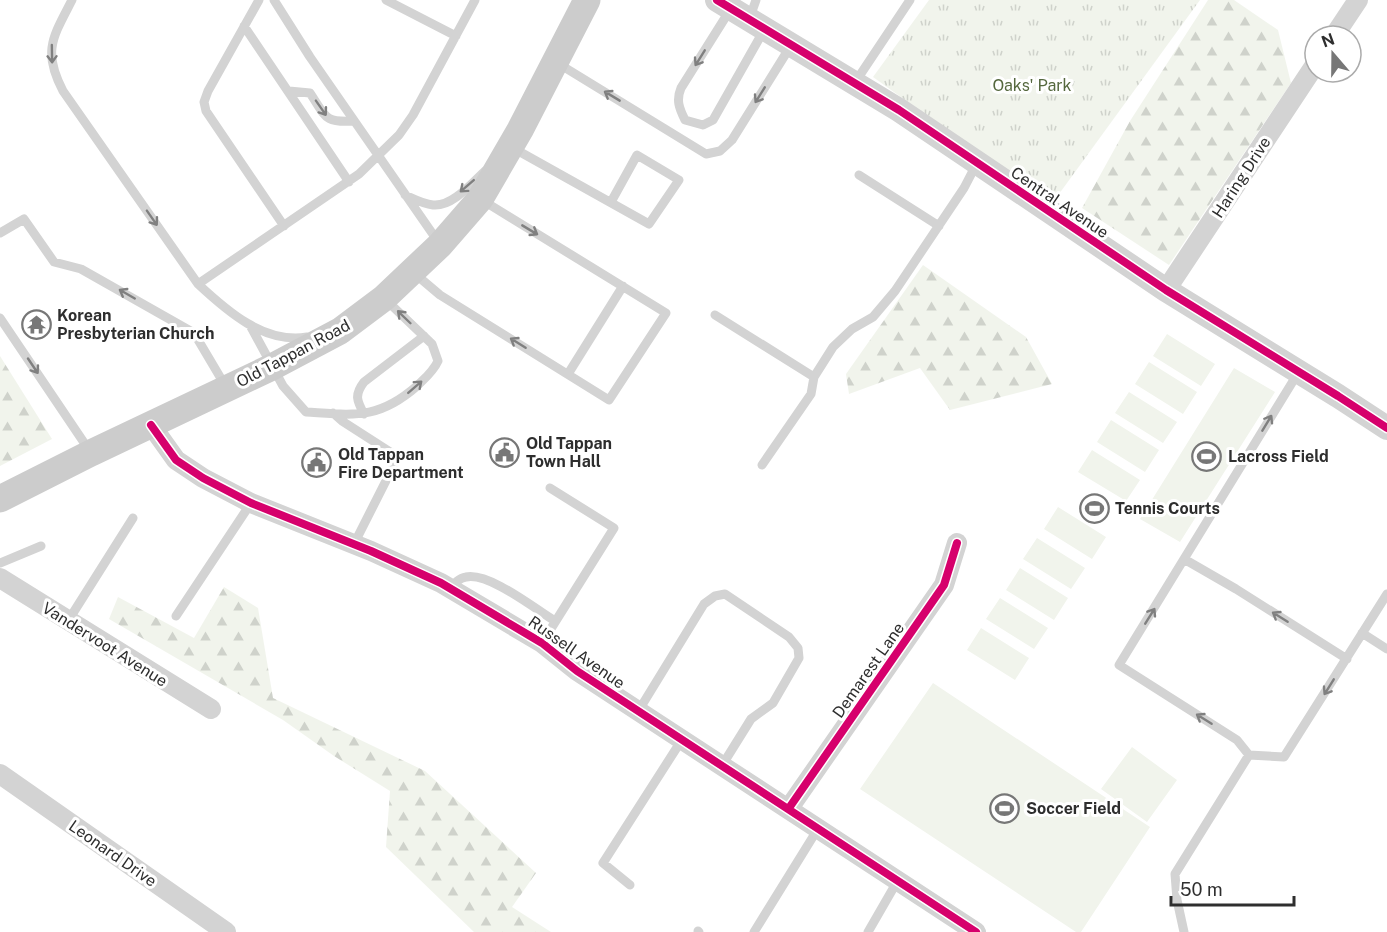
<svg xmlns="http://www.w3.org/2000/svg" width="1387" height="932" font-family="'Public Sans',sans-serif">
  <defs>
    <pattern id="grass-tufts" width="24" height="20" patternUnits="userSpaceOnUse" patternTransform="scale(1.5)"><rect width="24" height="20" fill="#f1f4ec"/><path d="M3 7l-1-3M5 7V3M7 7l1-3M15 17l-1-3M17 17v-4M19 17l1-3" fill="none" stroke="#cfd2cb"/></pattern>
    <pattern id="forest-firs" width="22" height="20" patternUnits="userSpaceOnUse" patternTransform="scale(1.5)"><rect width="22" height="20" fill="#f1f4ec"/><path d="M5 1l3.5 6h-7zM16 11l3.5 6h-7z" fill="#cfd2cb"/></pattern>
  </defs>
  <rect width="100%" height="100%" fill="#fff"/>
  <!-- grass -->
  <path fill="url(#grass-tufts)" d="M929,0H1200L1051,205L873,77Z"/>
  <!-- forest -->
  <path fill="url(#forest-firs)" d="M1208,0H1234L1278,30L1291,83L1169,265L1082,208L1130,121Z
    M923,265L1026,337L1052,384L950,410L920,368L849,394L846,374Z
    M0,356L52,439L0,466Z
    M224,587L258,608L273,698L425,771L536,873L512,907L551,932H474L386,847L390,791L334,756L283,720L109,619L118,597L194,638Z"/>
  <!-- garden -->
  <path fill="#f1f4ec" d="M1167,334L1215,364L1201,386L1153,356Z
    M1149,362L1197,392L1183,414L1135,384Z
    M1234,368L1275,392L1180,542L1140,519Z
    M1129,392L1177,422L1163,443L1115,413Z
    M1111,420L1159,450L1145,472L1097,442Z
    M1092,450L1140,480L1126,501L1078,472Z
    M1058,507L1106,537L1092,559L1044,529Z
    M1037,538L1085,568L1071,589L1023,559Z
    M1020,568L1068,598L1054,620L1006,590Z
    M1000,598L1048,628L1034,649L986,619Z
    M981,628L1029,658L1015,680L967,650Z
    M933,683L1150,827L1081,932H1076L860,789Z
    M1132,747L1177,780L1147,822L1101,789Z"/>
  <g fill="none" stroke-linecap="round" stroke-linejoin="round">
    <!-- service -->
    <path stroke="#d3d3d3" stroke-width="9" d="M72,0C53,37 42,51 63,91L198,284
      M259,0L208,91L204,102L206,111L284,226
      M274,0L310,57L439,243
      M386,0L456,36
      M730,10L681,88C676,100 679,108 685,120L703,125L713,120L764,30
      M750,17L756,0
      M244,26L349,182
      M559,64L706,154L720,151L732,140L790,47
      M856,81L910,0
      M289,91L310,93C326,117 324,123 354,121
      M513,148L649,224L679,180L637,155L611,202
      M859,175L939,226
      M405,195C414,199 423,204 433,205C452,207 472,183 485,171
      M0,233L24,219L54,262L81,269L194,333L226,387
      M414,273L440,295L609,400L666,313L482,200
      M715,315L814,377L833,347L852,329L873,317L895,291L964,188L977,163
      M0,318L89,450
      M251,327L283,386L306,412C354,415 378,420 417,386C425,378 433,372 438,361L432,344L385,299
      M307,337C264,344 227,311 198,284L359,174L399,135L413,115L475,0
      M1298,373L1119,665L1237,740L1249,755L1284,757L1387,594
      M568,374L623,286
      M333,413L342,421L398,457L354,544
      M364,414C357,401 354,395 364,382L424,336
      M762,465L811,394L814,377
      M1184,559L1236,589L1347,659
      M0,563L41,546
      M451,588C455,583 459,578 466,577C489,572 535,609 555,621
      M176,616L251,503
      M68,621L133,518
      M1362,633L1387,649
      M542,643L614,528L550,488
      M639,710L704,604L715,596L725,594L789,637L798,648L799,658L773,703L751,719L723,764
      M630,885L603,863L683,738
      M698,931L699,932
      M754,932L819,827
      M868,932L898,880
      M1184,932L1177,900L1175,874L1249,755"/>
    <!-- minor -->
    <path stroke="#d3d3d3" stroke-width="20" d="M1334,36L1358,0
      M1166,290L1315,65
      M151,425L176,460L203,478L251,503L371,551L441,583L542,643L577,671L976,932
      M0,578L211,709
      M0,774L226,932
      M789,808L944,585L957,543"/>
    <!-- tertiary -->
    <path stroke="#d3d3d3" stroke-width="24" d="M717,0L899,110L1166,290L1338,396L1387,428"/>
    <!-- secondary -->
    <path stroke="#ccc" stroke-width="27" d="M0,499L91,453L272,367L340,331L384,298L440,245L480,199L520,130L587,0"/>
    <defs>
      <path id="cycleway" d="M717,0L899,110L1166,290L1338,396L1387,428
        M151,425L176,460L203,478L251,503L371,551L441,583L542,643L577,671L976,932
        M789,808L944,585L957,543"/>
    </defs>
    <!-- cycleway casing -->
    <use href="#cycleway" stroke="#fff" stroke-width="11"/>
    <!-- cycleway -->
    <use href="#cycleway" stroke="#d6006c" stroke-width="8"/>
  </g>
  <!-- one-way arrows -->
  <defs><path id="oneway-shaft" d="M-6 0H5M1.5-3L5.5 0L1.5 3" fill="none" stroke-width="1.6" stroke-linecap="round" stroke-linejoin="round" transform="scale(1.5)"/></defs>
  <g stroke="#808080">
    <use href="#oneway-shaft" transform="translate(52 54) rotate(89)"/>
    <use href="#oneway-shaft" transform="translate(700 58) rotate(122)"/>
    <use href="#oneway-shaft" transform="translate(760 95) rotate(122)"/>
    <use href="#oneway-shaft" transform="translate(612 96) rotate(-149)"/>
    <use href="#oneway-shaft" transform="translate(321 108) rotate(55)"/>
    <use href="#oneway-shaft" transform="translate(467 186) rotate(139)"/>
    <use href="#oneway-shaft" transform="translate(152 218) rotate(55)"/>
    <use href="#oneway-shaft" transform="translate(530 230) rotate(31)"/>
    <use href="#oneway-shaft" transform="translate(127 294) rotate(-150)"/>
    <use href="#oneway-shaft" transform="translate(404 317) rotate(-136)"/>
    <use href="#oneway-shaft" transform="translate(518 343) rotate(-148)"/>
    <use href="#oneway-shaft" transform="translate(33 366) rotate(56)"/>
    <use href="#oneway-shaft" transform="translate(415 387) rotate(-41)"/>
    <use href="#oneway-shaft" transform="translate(1267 423) rotate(-59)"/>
    <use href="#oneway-shaft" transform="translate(1150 616) rotate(-58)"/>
    <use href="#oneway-shaft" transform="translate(1280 617) rotate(-148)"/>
    <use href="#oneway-shaft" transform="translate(1329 687) rotate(122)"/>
    <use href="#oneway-shaft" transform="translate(1204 719) rotate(-148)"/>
  </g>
  <!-- icons -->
  <defs>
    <symbol id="temple-ring" viewBox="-11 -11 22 22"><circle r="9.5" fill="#fff" stroke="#777" stroke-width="1.5"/><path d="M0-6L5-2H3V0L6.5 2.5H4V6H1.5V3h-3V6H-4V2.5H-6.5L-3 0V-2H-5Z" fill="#777"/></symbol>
    <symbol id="civic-ring" viewBox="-11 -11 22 22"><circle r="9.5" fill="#fff" stroke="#777" stroke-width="1.5"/><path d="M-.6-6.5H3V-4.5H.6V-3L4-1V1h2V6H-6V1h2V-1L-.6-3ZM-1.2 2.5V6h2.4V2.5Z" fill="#777"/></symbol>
    <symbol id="stadium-ring" viewBox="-11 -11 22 22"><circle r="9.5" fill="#fff" stroke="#777" stroke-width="1.5"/><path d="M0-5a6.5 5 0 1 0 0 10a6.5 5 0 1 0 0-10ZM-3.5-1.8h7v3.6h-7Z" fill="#777"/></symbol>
  </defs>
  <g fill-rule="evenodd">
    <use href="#temple-ring" x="20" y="308" width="33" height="33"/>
    <use href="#civic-ring" x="488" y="436" width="33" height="33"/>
    <use href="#stadium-ring" x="1190" y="440" width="33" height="33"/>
    <use href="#civic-ring" x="300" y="446" width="33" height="33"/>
    <use href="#stadium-ring" x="1078" y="492" width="33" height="33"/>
    <use href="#stadium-ring" x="988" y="792" width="33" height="33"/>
  </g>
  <g text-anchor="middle" stroke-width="6" stroke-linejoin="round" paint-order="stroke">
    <!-- park labels -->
    <g font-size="16" fill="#55683e" stroke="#fff">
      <text x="1032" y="91">Oaks' Park</text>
    </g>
    <!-- street labels -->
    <g font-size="16" fill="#2e2e2e" stroke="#fff">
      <text transform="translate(1241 177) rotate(-57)" y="6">Haring Drive</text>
      <text transform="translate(1060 202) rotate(34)" y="6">Central Avenue</text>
      <text transform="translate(293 353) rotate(-28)" y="6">Old Tappan Road</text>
      <text transform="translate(105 644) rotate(32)" y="6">Vandervoot Avenue</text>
      <text transform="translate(577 652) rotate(35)" y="6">Russell Avenue</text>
      <text transform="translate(868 670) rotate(-55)" y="6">Demarest Lane</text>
      <text transform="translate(113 853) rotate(35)" y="6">Leonard Drive</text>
    </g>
    <!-- poi labels -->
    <g font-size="16" font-weight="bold" fill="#2e2e2e" stroke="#fff" text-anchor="start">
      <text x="57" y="321">Korean<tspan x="57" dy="18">Presbyterian Church</tspan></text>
      <text x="526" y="449">Old Tappan<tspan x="526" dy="18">Town Hall</tspan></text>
      <text x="338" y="460">Old Tappan<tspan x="338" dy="18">Fire Department</tspan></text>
      <text x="1228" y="462">Lacross Field</text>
      <text x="1115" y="514">Tennis Courts</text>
      <text x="1026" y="814">Soccer Field</text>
    </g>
  </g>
  <!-- north arrow -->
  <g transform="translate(1333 54) rotate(340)"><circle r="28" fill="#ffffff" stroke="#ababab" stroke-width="1.5"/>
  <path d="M0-4.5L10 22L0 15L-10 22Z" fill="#777777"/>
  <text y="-9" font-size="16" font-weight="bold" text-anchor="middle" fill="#2e2e2e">N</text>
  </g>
  <!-- scale -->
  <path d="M1171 896v9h123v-9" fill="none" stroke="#2e2e2e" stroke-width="3"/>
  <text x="1180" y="896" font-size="18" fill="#2e2e2e" stroke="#ffffff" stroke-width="4.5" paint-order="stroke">50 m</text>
</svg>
